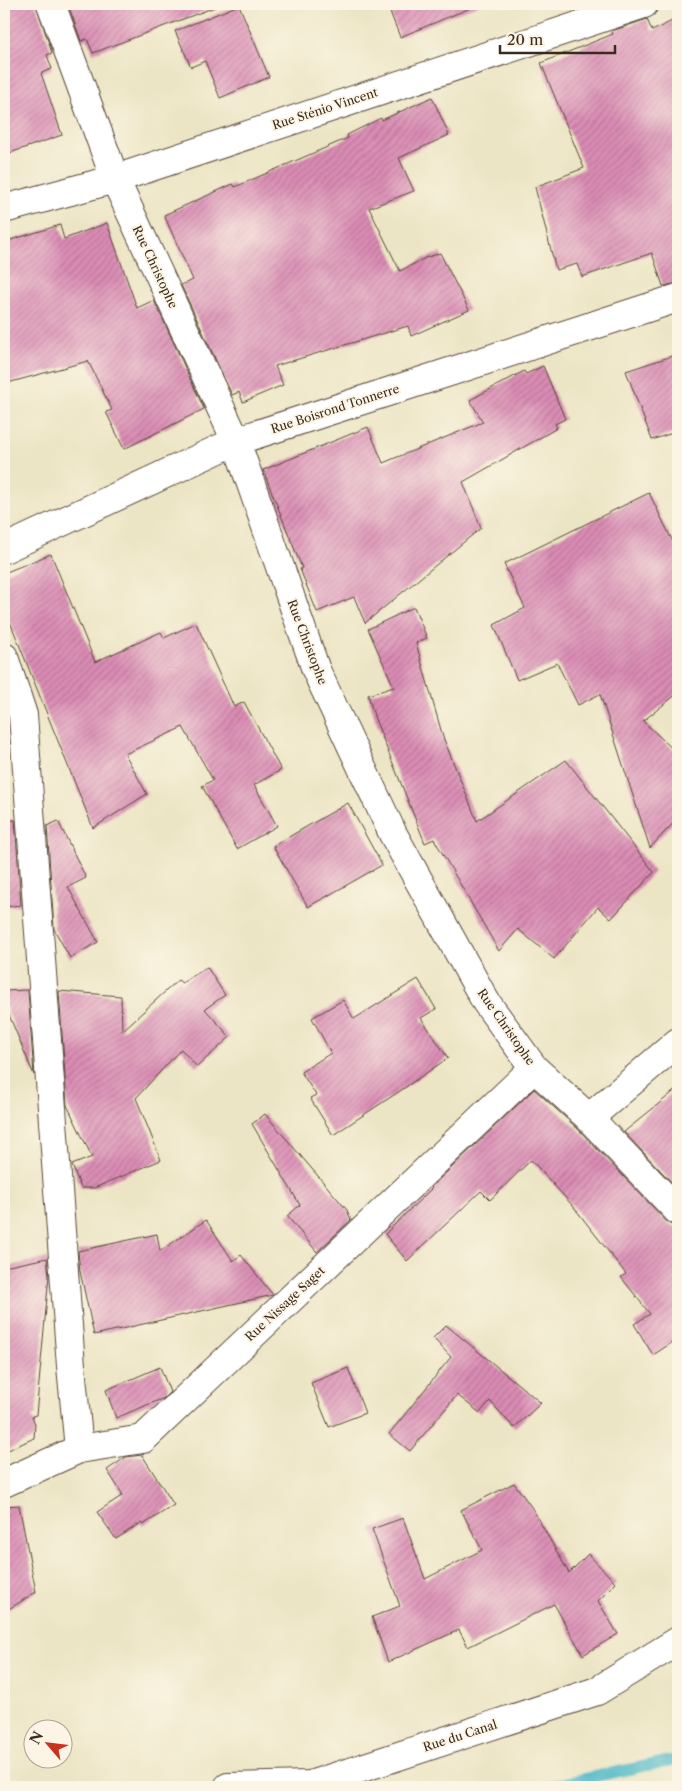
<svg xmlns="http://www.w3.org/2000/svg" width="682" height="1791" font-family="'Libre Caslon Text',serif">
  <defs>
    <pattern id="building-hatch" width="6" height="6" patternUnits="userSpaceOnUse" patternTransform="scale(1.25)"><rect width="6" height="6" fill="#db8cb5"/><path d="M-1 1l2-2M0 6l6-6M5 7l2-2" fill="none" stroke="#b37393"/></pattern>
  </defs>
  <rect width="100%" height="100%" fill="#fcf5e5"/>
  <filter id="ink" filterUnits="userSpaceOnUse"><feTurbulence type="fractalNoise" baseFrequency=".02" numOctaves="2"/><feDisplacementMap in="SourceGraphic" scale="10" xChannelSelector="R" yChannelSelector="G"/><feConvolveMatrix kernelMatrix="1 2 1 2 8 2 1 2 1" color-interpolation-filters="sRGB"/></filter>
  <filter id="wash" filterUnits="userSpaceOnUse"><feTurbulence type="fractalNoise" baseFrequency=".0096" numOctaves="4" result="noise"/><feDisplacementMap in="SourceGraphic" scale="20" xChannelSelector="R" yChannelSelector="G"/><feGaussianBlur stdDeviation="1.12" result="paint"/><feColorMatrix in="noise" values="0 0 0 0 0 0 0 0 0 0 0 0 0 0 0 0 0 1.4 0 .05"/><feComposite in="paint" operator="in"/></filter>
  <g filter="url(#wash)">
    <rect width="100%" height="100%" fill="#ece5c5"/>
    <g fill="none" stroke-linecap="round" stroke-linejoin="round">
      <!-- stream -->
      <path stroke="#4bb7c7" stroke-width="11" d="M545,1787L678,1759"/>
    </g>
    <g id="blocks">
      <!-- building -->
      <path fill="url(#building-hatch)" d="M4,4H36L52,53L47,55L52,69L41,73L62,135L4,155Z
        M68,4H215V7L93,53L87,39L81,41Z
        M387,4H480L400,37Z
        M239,5L269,77L220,98L205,61L191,67L175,31Z
        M678,18V283L663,286L652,253L582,277L577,264L556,270L535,187L584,168L541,63L613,34L612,31L647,19L652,31Z
        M432,97L449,135L399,158L414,191L369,208L400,271L425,258L440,253L469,310L411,336L408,326L275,366L283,385L243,402L239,392L232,395L181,285L193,280L164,215L233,184L235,187L348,138L347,135L381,118L382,120Z
        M107,223L137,308L154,300L204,409L124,449L106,412L112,410L88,361L4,384V242L60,225L64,239Z
        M678,354V431L652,440L626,371Z
        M543,366L565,419L555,424L557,428L463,482L481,528L365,623L354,597L317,612L300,569L302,568L263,470L368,427L383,463L483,422L470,400L524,371L526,374Z
        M649,493L678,552V693L643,721L678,754V818L650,848L600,694L578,705L557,663L517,680L494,625L525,608L504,564Z
        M51,554L95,662L161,632L164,638L196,623L234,707L244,702L281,770L254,785L277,826L237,849L202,786L213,780L183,727L125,754L147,794L93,828L4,607V573Z
        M414,607L427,638L416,643L443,737L477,821L566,760L654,872L611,919L598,907L554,959L518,929L499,951L434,839L425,843L375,719L368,695L394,687L368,629Z
        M348,803L382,865L308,907L273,846Z
        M4,820H15L21,905L4,907Z
        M58,821L86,878L68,887L98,942L70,958L54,929L47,826Z
        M207,967L225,995L205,1009L230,1037L197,1067L181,1049L136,1098L161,1160L94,1188H81L72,1165L92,1157L67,1105L59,991L121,996L122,1031L178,980L182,983Z
        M418,979L436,1009L421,1018L448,1058L397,1093L333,1135L310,1098L316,1095L301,1072L331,1053L312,1018L343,1000L354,1019Z
        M28,990L34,1075L4,1003V991Z
        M678,1088V1189L624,1132Z
        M534,1089L578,1129L667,1222L673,1226H678V1349L673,1342L653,1355L634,1324L650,1314L621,1277L626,1274L573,1206L531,1160L490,1200L481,1191L407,1261L385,1234L432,1188L431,1187Z
        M265,1114L347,1210L351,1220L317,1252L287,1216L300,1205L252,1124Z
        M206,1220L233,1261L241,1255L273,1295L94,1335L80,1271L78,1251L157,1234L160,1251Z
        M47,1258L49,1276L36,1415L32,1416L35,1424L34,1438L4,1452V1267Z
        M446,1325L541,1403L514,1428L490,1401L480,1413L457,1395L410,1451L389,1434L451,1357L433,1338Z
        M160,1367L170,1392L164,1398L116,1418L106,1390Z
        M348,1368L365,1413L329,1427L311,1383Z
        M142,1455L174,1505L143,1525L141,1523L116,1539L97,1512L123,1495L107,1470L126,1457Z
        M514,1483L532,1508L569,1573L588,1554L616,1583L598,1601L618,1634L583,1655L554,1604L468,1647L459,1630L388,1662L372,1617L400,1606L372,1529L403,1518L425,1579L482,1550L461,1510Z
        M19,1505L36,1592L4,1612V1506Z"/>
    </g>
  </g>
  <g filter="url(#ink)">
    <use href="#blocks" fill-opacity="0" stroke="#564637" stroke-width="1"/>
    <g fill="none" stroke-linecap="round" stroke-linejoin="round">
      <defs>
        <path id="street" d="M51,4L115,179L236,441L316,670L393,834L486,1002L534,1068L589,1118L678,1211
          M4,209L115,179L644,4
          M4,549L236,441L678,298
          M4,657L23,715L71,1366L79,1449
          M589,1118L678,1042
          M4,1483L79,1449L143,1439L534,1068
          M228,1787L310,1785L597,1691L678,1641"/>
      </defs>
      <!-- street casing -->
      <use href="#street" stroke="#564637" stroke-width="30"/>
      <!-- street -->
      <use href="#street" stroke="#fff" stroke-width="28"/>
    </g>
  </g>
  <g text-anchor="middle" stroke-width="4" stroke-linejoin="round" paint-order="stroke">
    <!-- street labels -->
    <g font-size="12" fill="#3b2a1e" stroke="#fcf5e5">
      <text transform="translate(325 109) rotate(-18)" y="4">Rue Sténio Vincent</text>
      <text transform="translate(155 267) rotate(65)" y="4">Rue Christophe</text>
      <text transform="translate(335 409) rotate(-18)" y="4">Rue Boisrond Tonnerre</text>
      <text transform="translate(307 642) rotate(69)" y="4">Rue Christophe</text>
      <text transform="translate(506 1027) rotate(55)" y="4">Rue Christophe</text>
      <text transform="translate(285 1304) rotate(-43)" y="4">Rue Nissage Saget</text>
      <text transform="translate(460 1736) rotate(-18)" y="4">Rue du Canal</text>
    </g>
  </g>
  <!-- margin -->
  <rect width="682" height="1791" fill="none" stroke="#fcf5e5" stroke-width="20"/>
  <!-- north arrow -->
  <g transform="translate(48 1744) rotate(298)"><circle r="24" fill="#fcf5e5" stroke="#afa495"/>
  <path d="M0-4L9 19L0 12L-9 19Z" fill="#c8321e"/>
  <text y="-8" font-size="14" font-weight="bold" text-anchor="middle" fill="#3b2a1e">N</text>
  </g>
  <!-- scale -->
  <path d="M500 45v8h115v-8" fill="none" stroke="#3b2a1e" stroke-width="2.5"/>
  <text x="507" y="45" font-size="15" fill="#3b2a1e" stroke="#fcf5e5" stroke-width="4" paint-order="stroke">20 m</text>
</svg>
